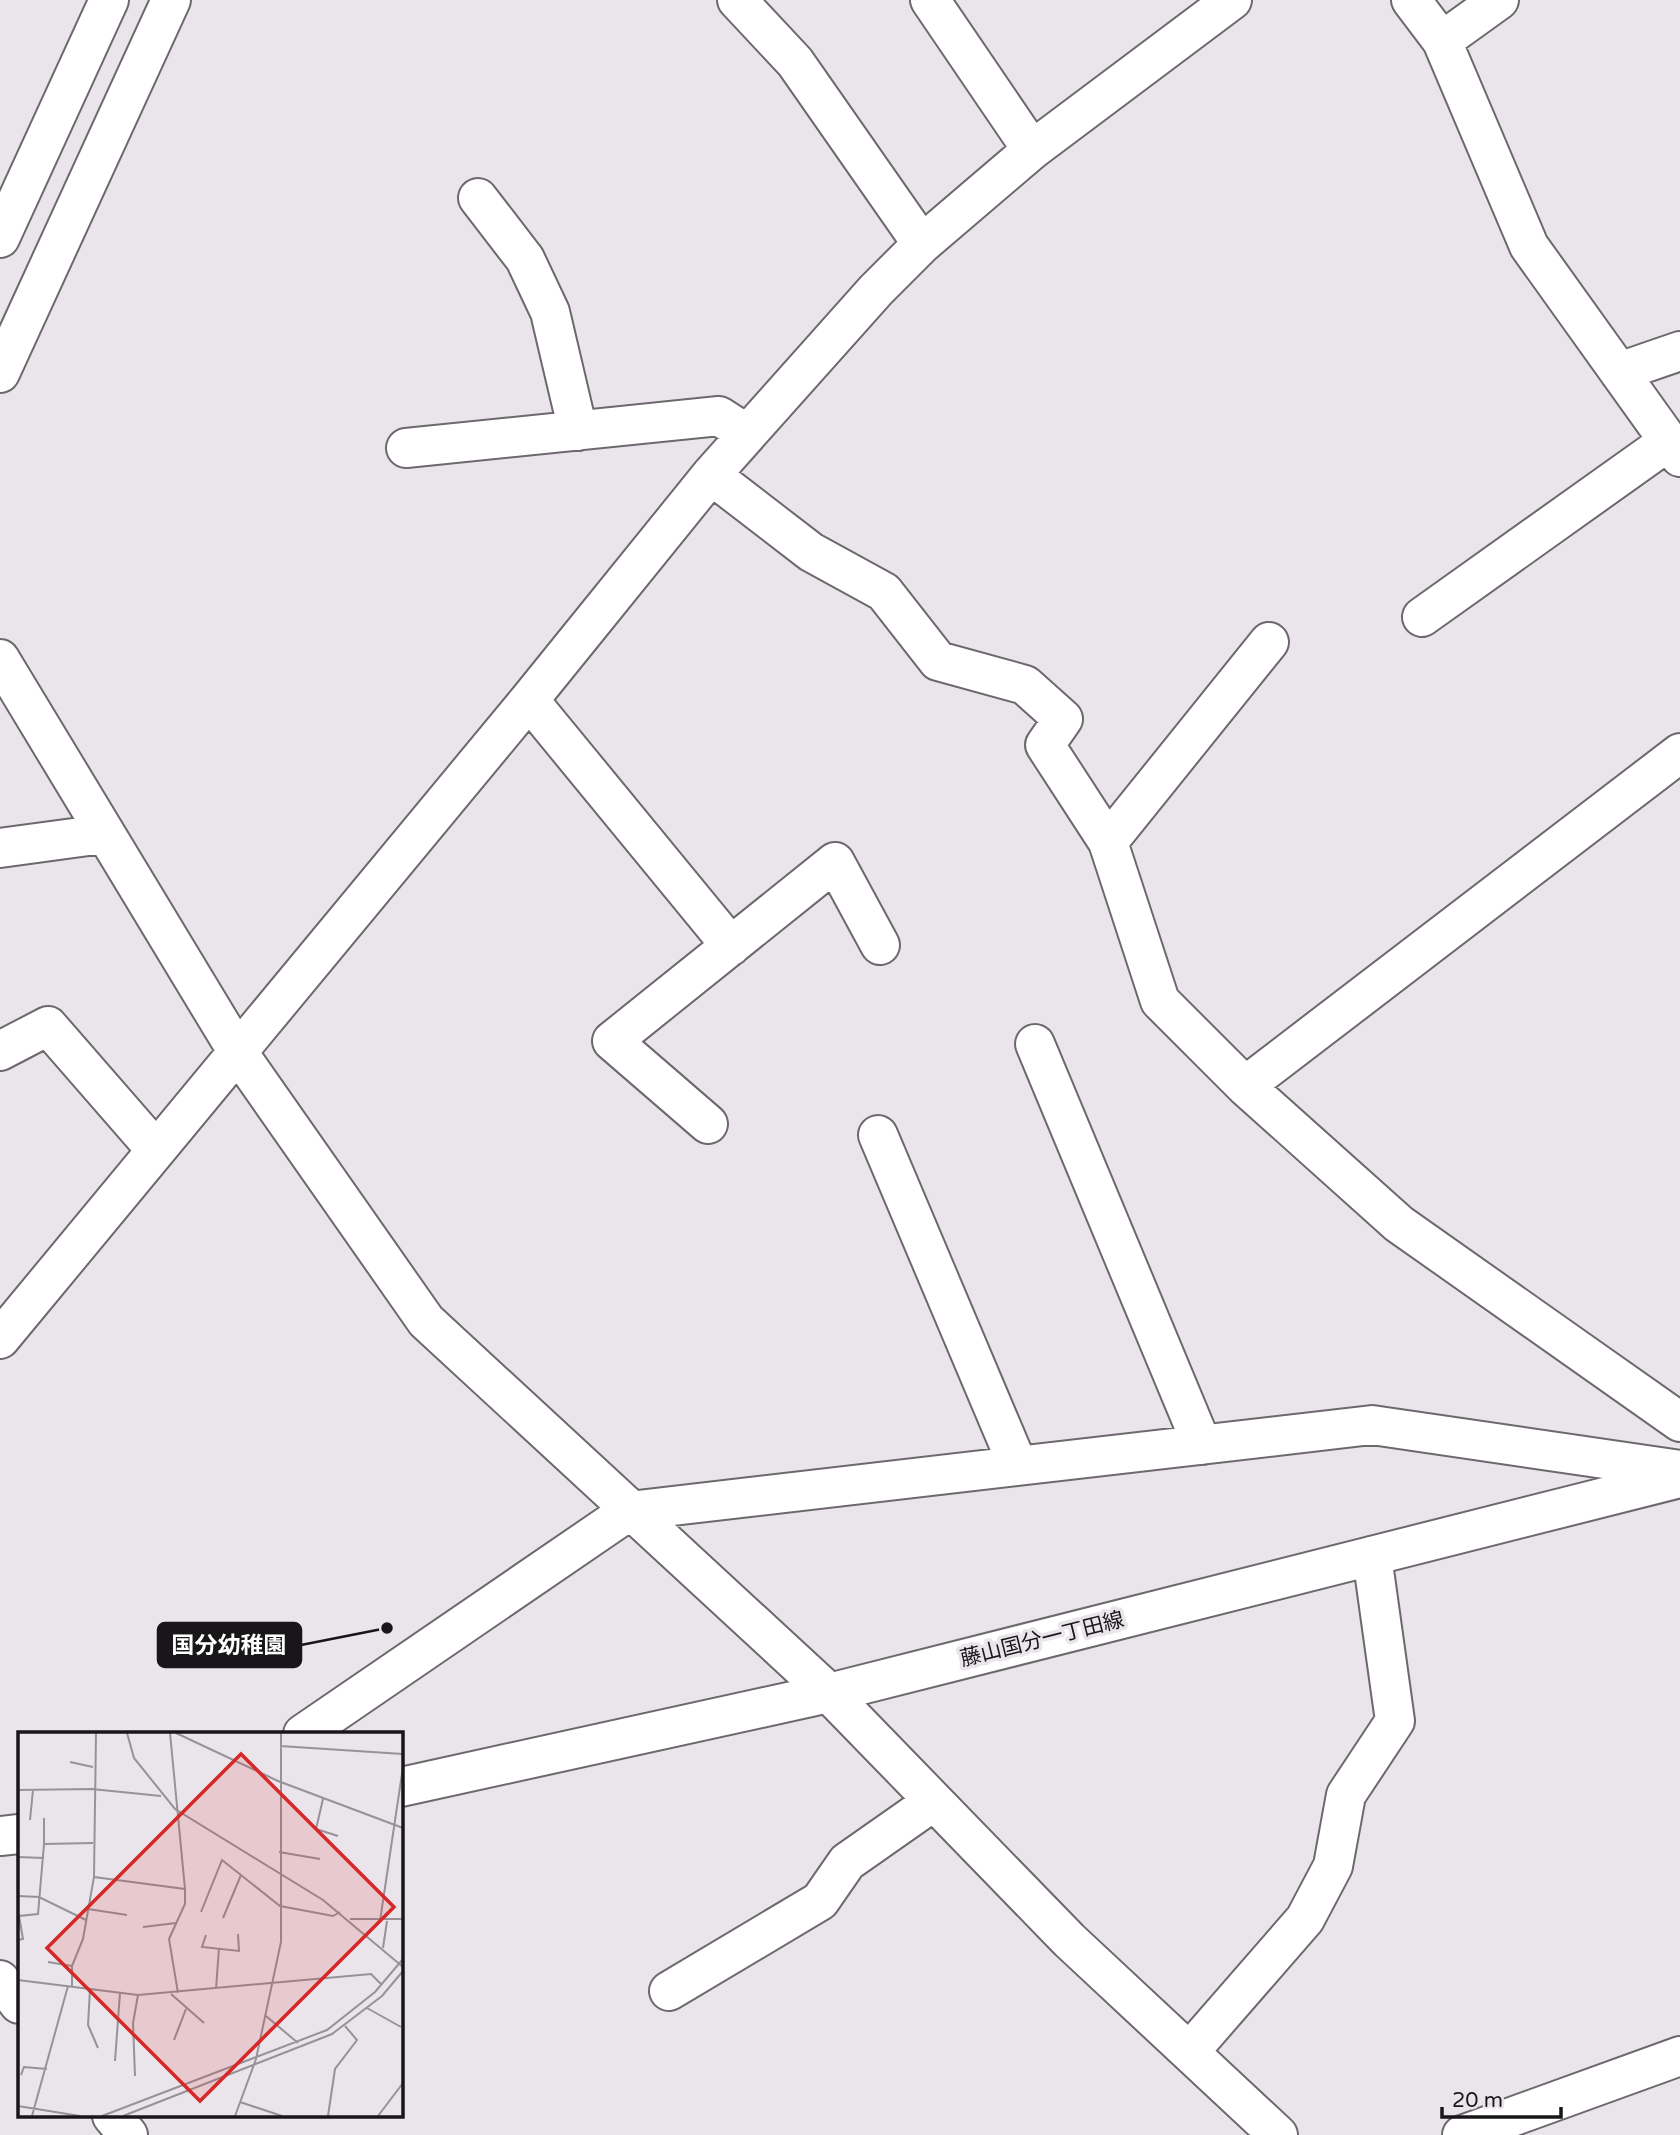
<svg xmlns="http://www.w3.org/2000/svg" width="1680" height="2135" font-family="'Varela Round','Noto Sans JP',sans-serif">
  <rect width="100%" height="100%" fill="#eae5eb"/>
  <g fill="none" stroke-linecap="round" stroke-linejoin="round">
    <defs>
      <path id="minor" d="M737,0L795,62L922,244
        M930,0L1032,150
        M1411,0L1442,41L1529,246L1680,457
        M1442,41L1499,0
        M478,198L525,259L550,312L578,431
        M0,238L109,0
        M1619,372L1680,351
        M0,373L171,0
        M406,448L719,416L747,434
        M711,475L811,552L884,592L938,661L1025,685L1063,719L1045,745L1108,842L1160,1001L1245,1086L1399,1224L1680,1422
        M1422,617L1669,441
        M0,659L237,1051L426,1321L829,1693L1069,1940L1278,2135
        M529,700L731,946
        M1108,842L1269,642
        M0,848L103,834
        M1035,1044L1202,1445
        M0,1051L48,1026L156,1150
        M1245,1086L1680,753
        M708,1124L612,1041L835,862L880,945
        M878,1135L1018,1466
        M0,1339L529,700L711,475L876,290L922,244L1032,150L1232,0
        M303,1734L629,1511L1372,1425L1680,1470
        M0,1980L19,2004
        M669,1991L820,1901L847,1862L934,1801
        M1191,2050L1305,1919L1333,1866L1346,1795L1395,1721L1372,1556
        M112,2116L128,2135
        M1462,2135L1680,2056"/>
      <path id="major" d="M401,1787L829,1693L1680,1478
        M0,1836L19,1834"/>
    </defs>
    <!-- minor casing -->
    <use href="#minor" stroke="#6c686d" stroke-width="42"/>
    <!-- major casing -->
    <use href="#major" stroke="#6c686d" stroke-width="42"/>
    <!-- minor -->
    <use href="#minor" stroke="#fff" stroke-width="38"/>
    <!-- major -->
    <use href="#major" stroke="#fff" stroke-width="38"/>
  </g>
  <g text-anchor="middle" stroke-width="7" stroke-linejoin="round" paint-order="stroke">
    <!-- street labels -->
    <g font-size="21" fill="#181618" stroke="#eae5eb">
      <text transform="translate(1042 1639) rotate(-14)" y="7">藤山国分一丁田線</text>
    </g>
  </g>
  <!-- overview -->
  <g transform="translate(18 1732)">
    <rect width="385" height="385" fill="#eae5eb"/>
    <path fill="none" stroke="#969297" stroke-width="2" d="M109,1L116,26L157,77L305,168L385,235M152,1L167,157V172L151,207L160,261M158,1L260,49L385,96M262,14L385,22M52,30L75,35M0,58L74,57L143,64M305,67L298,97L320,104M26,86V112M12,88L15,58M261,120L302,127M0,125L26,126M76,145L167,157M0,164L21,165L68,188M70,177L109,183M183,180L204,128L262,174L315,184L322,180M205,186L223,143M332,187H385M362,189L385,35M125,195L158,191M188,203L184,215L221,219L220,202M0,208L5,207L1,184L20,182L26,112L75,111M365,216L369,189M30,230L54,234M0,248L120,263L353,242L364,253M54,255V234L65,207L76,145L78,1M72,257L70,293L80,316M198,257L201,216M153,262L186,291M349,276L383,295M248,284L280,311M156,308L168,277M97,329L102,261M3,343L6,335L29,337M117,344L115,291L120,263M222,370L264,384M0,374L62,384M14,384L50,254M84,384L309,298L357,260L385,227M105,384L314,302L364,264L385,239M217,384L238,327L263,210V1M310,384L317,337L339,308L327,294M360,384L385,351"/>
    <path fill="#d62828" fill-opacity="0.15" stroke="#d62828" stroke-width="3.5" d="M223,22L376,175L182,369L29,216Z"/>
    <rect width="385" height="385" fill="none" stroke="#181618" stroke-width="3.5"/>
  </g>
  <!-- callouts -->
  <path fill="none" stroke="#181618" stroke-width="2.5" d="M387 1628L301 1645"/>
  <circle fill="#181618" stroke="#eae5eb" stroke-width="2.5" cx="387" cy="1628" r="7"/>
  <rect fill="#181618" stroke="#181618" stroke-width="2.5" x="158" y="1623" width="143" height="44" rx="7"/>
  <g font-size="23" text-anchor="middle" font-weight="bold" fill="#fff">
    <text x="229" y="1653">国分幼稚園</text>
  </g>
  <!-- scale -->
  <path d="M1442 2107v10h119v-10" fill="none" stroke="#181618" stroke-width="3.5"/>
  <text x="1452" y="2107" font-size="21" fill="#181618" stroke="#eae5eb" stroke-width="5" paint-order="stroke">20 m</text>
</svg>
